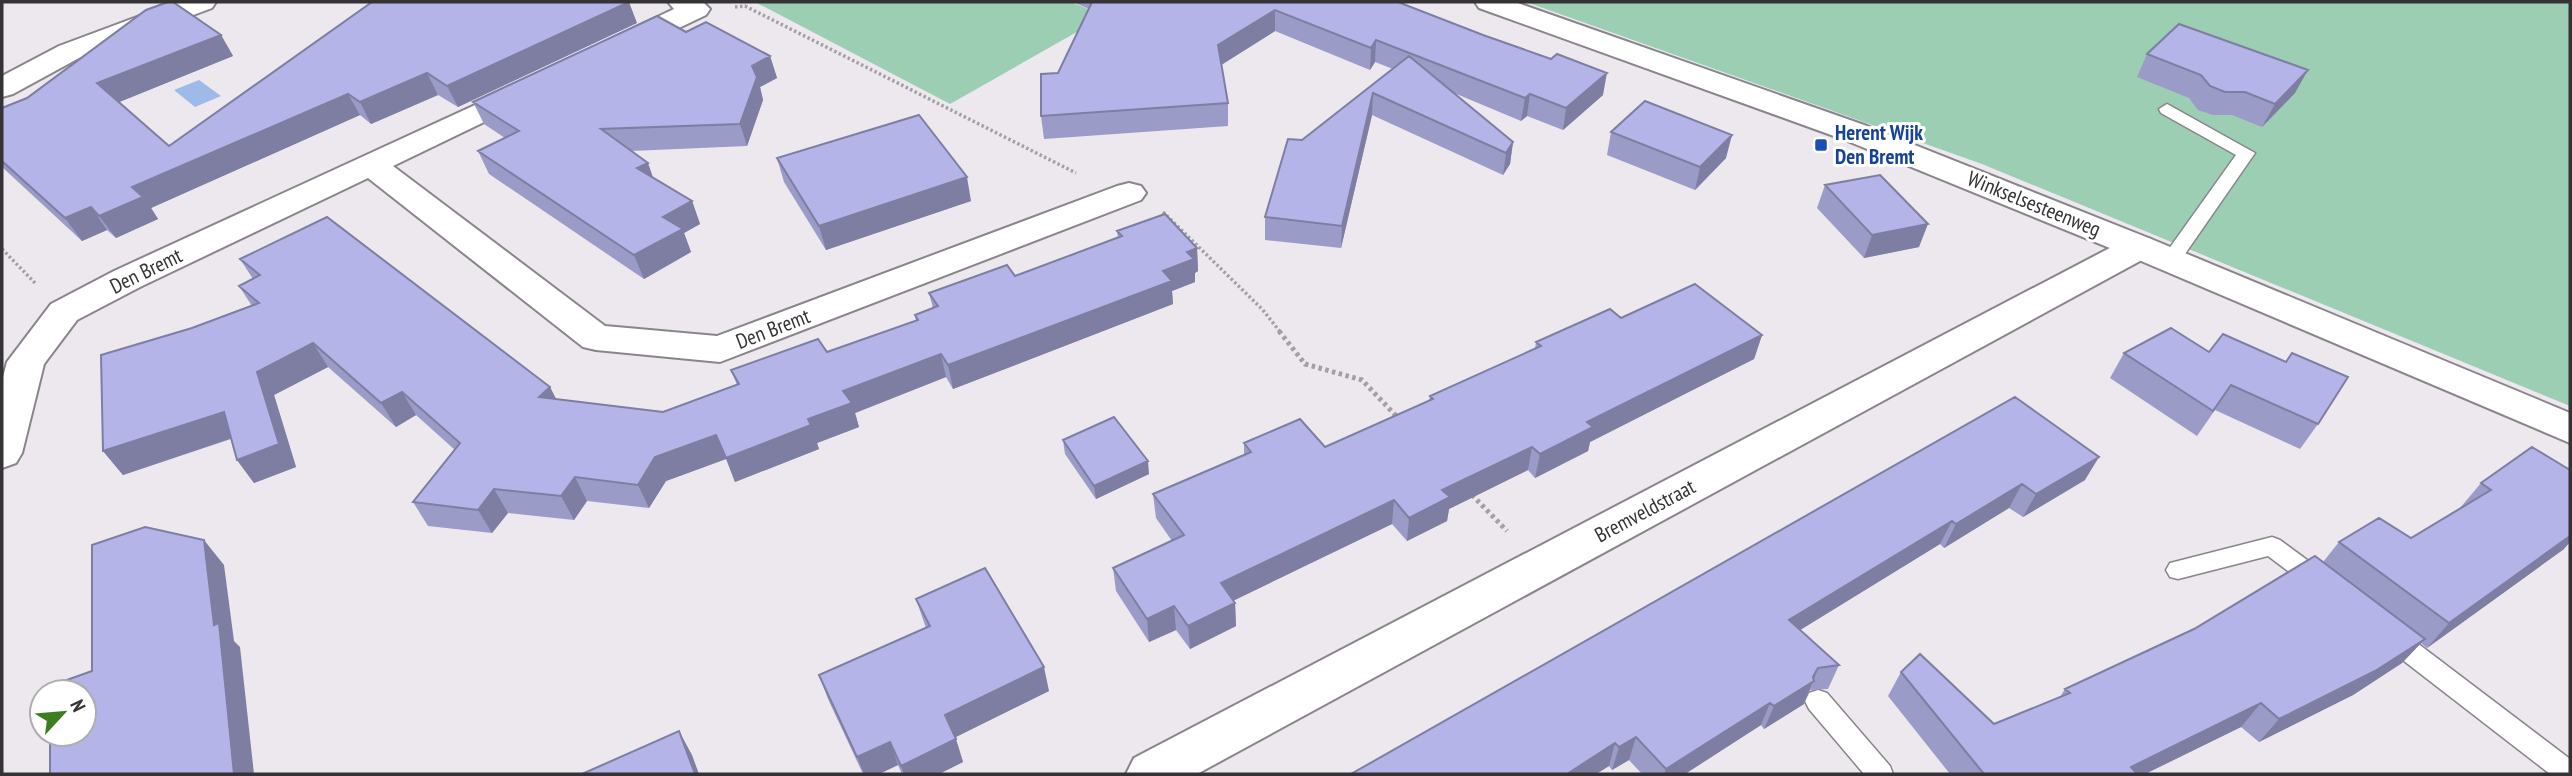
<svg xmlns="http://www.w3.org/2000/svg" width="2572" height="776" font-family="'PT Sans Narrow',sans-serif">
  <rect width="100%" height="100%" fill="#ece8ee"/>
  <!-- green -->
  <path fill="#9bceb3" d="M1071,2L1105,16L950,104L757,3Z
    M1526,2H2570V406L1982,164Z"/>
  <!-- water -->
  <path fill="#9ebae8" d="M199,80L221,96L195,107L174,90Z"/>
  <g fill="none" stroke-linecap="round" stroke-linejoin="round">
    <defs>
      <path id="service" d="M2167,104L2255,153L2178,264H2164L2161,260L2236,155L2161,113L2159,109Z
        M2272,537L2280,540L2329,576L2333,583L2329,590L2321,593L2313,590L2268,556L2178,579L2170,577L2166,570L2170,563L2178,561Z
        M2391,627L2400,630L2570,759V774H2550L2382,644L2379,637L2382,630Z
        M1818,690L1827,693L1890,766L1893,774H1864L1809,709L1805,701L1809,693Z"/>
      <path id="minor" d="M177,2H216L212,8L79,58L13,94L2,97V76L59,46Z
        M668,2H703L710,9L706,15L631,51L621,54L611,51L607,45L611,39L674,9Z
        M525,82L536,85L540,91L536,97L393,166L605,326L717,336L1117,186L1129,183L1141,186L1146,193L1141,200L720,362L596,350L583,347L368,178L140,287L77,320L44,364L22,453L16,463L2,468V381L7,362L51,304L114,271Z
        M2139,236L2151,239L2156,247L2151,255L1197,774H1126L1134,758L2127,239Z"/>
      <path id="tertiary" d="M1475,2H1515L1867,126L2151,239L2570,413V443L2127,255L1845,140L1479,8Z"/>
    </defs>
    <!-- service casing -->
    <use href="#service" stroke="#89858b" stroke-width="3"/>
    <!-- minor casing -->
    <use href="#minor" stroke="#89858b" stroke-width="4"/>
    <!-- tertiary casing -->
    <use href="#tertiary" stroke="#89858b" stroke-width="4"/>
    <!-- path-far1 -->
    <path stroke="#a3a0a5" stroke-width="3.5" stroke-dasharray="2.5 2.5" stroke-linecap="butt" d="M735,7L745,6L1076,173
      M1163,212L1262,309L1281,333
      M2,249L35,283"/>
    <!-- path -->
    <path stroke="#a3a0a5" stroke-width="5" stroke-dasharray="3.5 3.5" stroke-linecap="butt" d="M1279,331L1305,364L1362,380L1400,420
      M1472,495L1507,531"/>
    <!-- service -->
    <use href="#service" fill="#fff" fill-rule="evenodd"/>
    <!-- minor -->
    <use href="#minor" fill="#fff" fill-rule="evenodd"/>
    <!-- tertiary -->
    <use href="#tertiary" fill="#fff" fill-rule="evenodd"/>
  </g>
  <!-- wall -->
  <path fill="#9b9bc8" d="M372,2L637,23L458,107L438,95L371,124L360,115L151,208L158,219L116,238L107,230L82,241L2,167V108L221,35L233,56L119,102L169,146Z
    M1073,2H1398L1603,95L1563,130L1527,116L1521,121L1454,93L1513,142L1510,164L1503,175L1372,115L1341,248L1265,240V217L1302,140L1393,69L1375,62L1370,70L1275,31L1221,65L1228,103V126L1044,139L1041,116L1058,73L1089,9Z
    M686,32L770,56L777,78L760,87L763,100L747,146L631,151L653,178L692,201L700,224L684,233L691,252L644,279L489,174L478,151L505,138L484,124L473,102Z
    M2147,54L2295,93L2262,127L2232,115H2213L2198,110L2189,98L2137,77Z
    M1611,132L1726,158L1695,190L1607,155Z
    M777,158L971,201L826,250L784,182Z
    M1825,185L1919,247L1864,258L1817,208Z
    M1117,231L1197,248L1198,271L1195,273V282L1172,291L1173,304L953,389L946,377L855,413L859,427L817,443L819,449L735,482L726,459L666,481L649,508L587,501L574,520L508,513L492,533L428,526L413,502L455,450L416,415L396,427L328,367L274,395L296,467L254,483L237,460L231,439L123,475L103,451L192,328L252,306L239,286L253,279L240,259L556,399L663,412L737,385L731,370L827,352L916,321L915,315L933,308L929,293L1015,276L1118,238Z
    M1621,318L1762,335L1754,359L1590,442L1588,451L1535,478L1528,470L1449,509L1447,521L1407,541L1392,524L1233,601L1235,603L1236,626L1190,649L1176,630L1149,642L1116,591L1113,568L1172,541L1156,518L1153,494L1244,455V443L1325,447L1429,401L1430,396L1535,349L1536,342Z
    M2171,328L2318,424L2300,449L2215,410L2197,436L2110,378L2124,353Z
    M2015,397L2085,480L2023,517L2009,508L1944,548L1940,544L1800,630L1839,665L1828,689L1810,690L1804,704L1764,729L1761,725L1685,774H1642L1629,760L1612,770L1609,766L1596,774H1351Z
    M1063,440L1149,474L1096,499L1065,454Z
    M2532,447L2564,549L2427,648L2421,643L2402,663L2353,695L2259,742L2241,727L2145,774H1950L1888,696L1901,672L1994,724L2060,697L2065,689L2194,629L2323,562L2339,542L2411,538L2460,508L2481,483Z
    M916,599L1049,691L955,737L963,762L939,774H902L898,765L879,774H863L828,699L819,675L926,628Z"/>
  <!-- shaded-wall -->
  <path fill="#7e7ea2" d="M629,2L637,23L458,107L447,86Z
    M1275,10V31L1218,67V45Z
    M221,35L233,56L112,105L97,83Z
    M1376,40L1375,62L1370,70L1371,48Z
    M770,56L777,78L760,87L763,100L747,146L740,124L752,66Z
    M2308,70L2295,93L2262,127L2275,104Z
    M427,73L438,95L371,124L360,102Z
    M1607,73L1603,95L1563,130L1566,108Z
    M1373,93L1372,115L1341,248L1342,226Z
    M348,94L360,115L151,208L158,219L116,238L99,216L132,187Z
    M1530,94L1527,116L1521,121L1525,98Z
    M1732,135L1726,158L1695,190L1700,167Z
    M1513,142L1510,164L1503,175L1506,153Z
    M648,163L656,186L637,168Z
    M967,177L971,201L826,250L819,226Z
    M692,201L700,224L684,233L691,252L644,279L634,255L663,217Z
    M91,207L107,230L82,241L65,218Z
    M1928,224L1919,247L1864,258L1872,235Z
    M1197,248L1198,271L1195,273V282L1172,291L1173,304L953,389L948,365L1163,271L1187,252Z
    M1762,335L1754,359L1590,442L1588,451L1535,478L1540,454L1587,422Z
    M313,343L328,367L274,395L296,467L254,483L237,460L257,372Z
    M941,354L946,377L855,413L859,427L817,443L819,449L735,482L726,458L808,419L843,391Z
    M550,387L562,410L539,397Z
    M402,392L416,415L396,427L381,403Z
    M224,412L241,435L123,475L103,451Z
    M716,435L726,459L666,481L649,508L638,485L655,457Z
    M1532,447L1528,470L1449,509L1447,521L1407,541L1409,518L1442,490Z
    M2099,457L2085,480L2023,517L2036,494Z
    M1148,461L1149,474L1096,499L1094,486Z
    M575,477L587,501L574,520L561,496Z
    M2022,484L2009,508L1944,548L1956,524Z
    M494,489L508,513L492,533L478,510Z
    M1394,500L1392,524L1222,606L1221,583Z
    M1952,521L1940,544L1779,643L1789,620Z
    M2570,533V542L2564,549L2427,648L2449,623Z
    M204,540L224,565L234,641L240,647L254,774H234L214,625Z
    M1235,603L1236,626L1190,649L1188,626Z
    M1174,606L1176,630L1149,642L1147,619Z
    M2425,639L2402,663L2353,695L2259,742L2279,719Z
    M1044,667L1049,691L952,739L945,715Z
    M1818,668L1804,704L1764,729L1774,706Z
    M1770,703L1761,725L1685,774H1664L1666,769Z
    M2261,703L2241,727L2145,774H2125L2131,767Z
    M679,731L692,755L699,774H695Z
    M1636,737L1629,760L1612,770L1619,747Z
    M956,739L963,762L939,774H904L901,766Z
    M890,742L898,765L879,774H864L857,757Z
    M1615,743L1609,766L1596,774H1567Z"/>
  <!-- building -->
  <path fill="#b4b4e8" stroke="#7e7ea2" stroke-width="2" d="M168,2H173L221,35L97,83L169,146L372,2H629L447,86L427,73L360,102L348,94L132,187L143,197L99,216L91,207L65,218L2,161V108L27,98L146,10Z
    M1092,2H1398L1483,35L1551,59L1557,54L1607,73L1566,108L1530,94L1525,98L1376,40L1371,48L1275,10L1218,45L1228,103L1041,116V74L1058,73Z
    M657,16L686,32L706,22L770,56L752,66L757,77L740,124L601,129L648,163L637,168L692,201L663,217L683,229L634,255L478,151L519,131L473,102Z
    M2179,24L2308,70L2275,104L2245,92H2225L2210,86L2201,75L2147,54Z
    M1409,56L1513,142L1506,153L1373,93L1342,226L1265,217L1288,139L1302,140Z
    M1645,101L1732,135L1700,167L1611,132Z
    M919,115L967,177L819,226L777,158Z
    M1880,175L1928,224L1872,235L1825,185Z
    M1165,214L1197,248L1187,252L1194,259L1163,271L1172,281L948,365L941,354L843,391L852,403L808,419L811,425L726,458L716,435L655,457L638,485L575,477L561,496L494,489L478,510L413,502L460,443L402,392L381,403L313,343L257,372L279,444L237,460L224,412L103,451L101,355L192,328L259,303L239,286L260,275L240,259L327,217L550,387L539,397L663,412L739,384L731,370L818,339L827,352L918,320L915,315L938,306L929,293L1007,265L1015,276L1122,236L1117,231Z
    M1695,284L1762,335L1587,422L1593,427L1540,454L1532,447L1442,490L1450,497L1409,518L1394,500L1221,583L1235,603L1188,626L1174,606L1147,619L1113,568L1184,535L1153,494L1251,452L1244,443L1300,419L1325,447L1433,399L1430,396L1541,346L1536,342L1610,309L1621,318Z
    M2171,328L2209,352L2223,334L2286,362L2292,353L2348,377L2318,424L2231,385L2213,411L2124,353Z
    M2015,397L2099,457L2036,494L2022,484L1956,524L1952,521L1789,620L1839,665L1818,668L1813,677L1814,681L1774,706L1770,703L1666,769L1636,737L1619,747L1615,743L1567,774H1351Z
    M1114,417L1148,461L1094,486L1063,440Z
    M2532,447L2570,470V536L2449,623L2339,542L2379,518L2411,538L2491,490L2481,483Z
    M145,527L204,540L214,625L219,623L234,774H50V734H84V692H50V686L92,671V545Z
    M2315,556L2425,639L2375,671L2279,719L2261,703L2131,767L2137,774H1984L1901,672L1920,654L1994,724L2070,693L2065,689L2194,629Z
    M985,568L1044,667L945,715L956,739L901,766L890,742L857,757L819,675L930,626L916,599Z
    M679,731L695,774H582Z"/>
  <!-- markers -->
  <rect fill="#1a4fb4" stroke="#fff" stroke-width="2.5" x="1814" y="138" width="14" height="14" rx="3.5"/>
  <g text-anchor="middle" stroke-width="6" stroke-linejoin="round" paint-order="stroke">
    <!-- transit labels -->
    <g font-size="21" font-weight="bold" fill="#164399" stroke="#fff" text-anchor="start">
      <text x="1835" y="140">Herent Wijk<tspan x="1835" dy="24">Den Bremt</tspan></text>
    </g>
    <!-- street labels -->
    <g font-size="21" fill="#353336" stroke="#fff">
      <text transform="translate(2034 204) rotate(22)" y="7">Winkselsesteenweg</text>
      <text transform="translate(146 271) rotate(-26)" y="7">Den Bremt</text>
      <text transform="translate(773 329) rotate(-21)" y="7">Den Bremt</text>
      <text transform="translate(1645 511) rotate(-28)" y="7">Bremveldstraat</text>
    </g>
  </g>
  <!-- border -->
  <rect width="2572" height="776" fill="none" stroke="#353336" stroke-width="7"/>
  <!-- north arrow -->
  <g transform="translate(63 713) rotate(64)"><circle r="33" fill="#ffffff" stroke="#aeadaf" stroke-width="2"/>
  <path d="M0-5L12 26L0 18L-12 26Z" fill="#3c7e20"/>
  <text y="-10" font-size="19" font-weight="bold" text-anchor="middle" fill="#353336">N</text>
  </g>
</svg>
